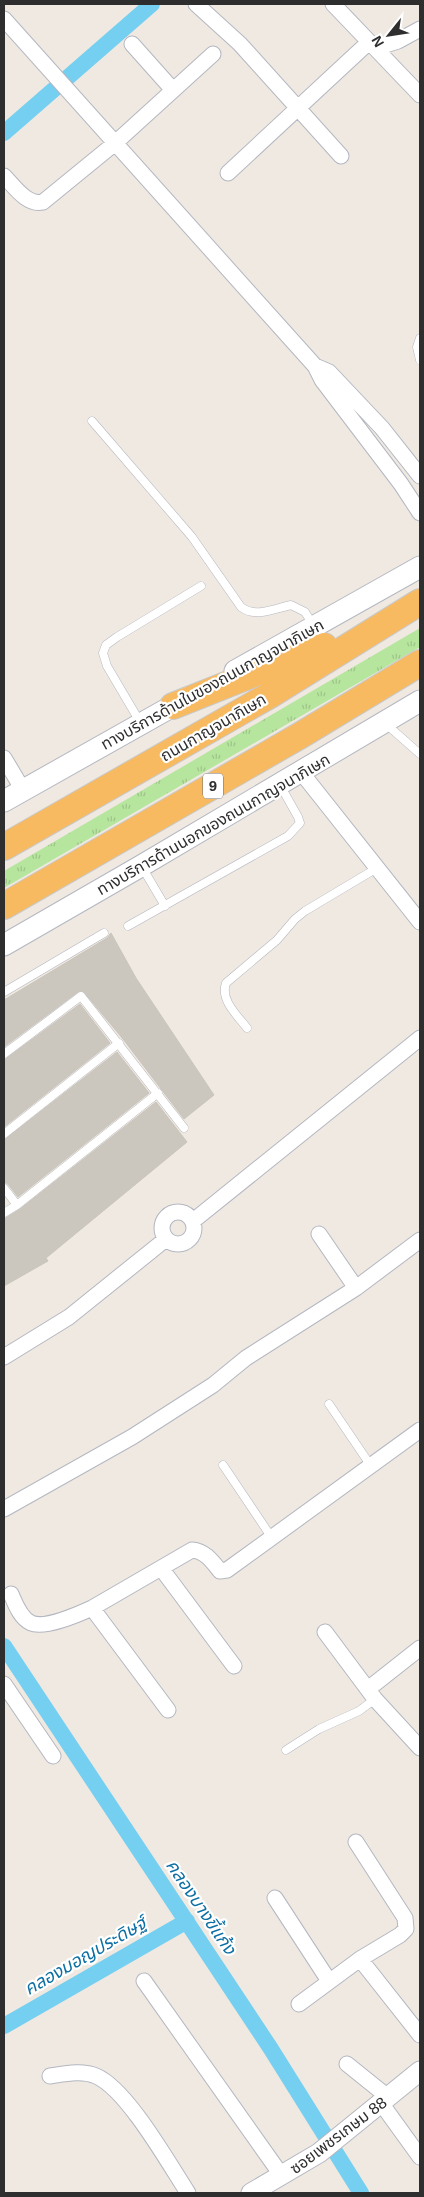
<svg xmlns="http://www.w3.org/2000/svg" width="424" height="2197" font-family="Arial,'Noto Sans Thai',sans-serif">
  <defs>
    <pattern id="grass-tufts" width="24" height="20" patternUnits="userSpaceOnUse" patternTransform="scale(1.25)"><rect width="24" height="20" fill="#b6e59e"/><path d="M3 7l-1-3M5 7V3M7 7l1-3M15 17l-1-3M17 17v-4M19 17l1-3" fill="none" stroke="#9dc588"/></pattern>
  </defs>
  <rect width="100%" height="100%" fill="#efe9e1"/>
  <!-- grass -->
  <path fill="url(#grass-tufts)" d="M420,628V647L4,888V871Z"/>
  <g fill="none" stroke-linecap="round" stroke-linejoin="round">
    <!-- canal -->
    <path stroke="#75cff0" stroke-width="16" d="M4,133L152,4
      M4,1646L271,2049L361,2193
      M4,2026L187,1921"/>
  </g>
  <!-- building -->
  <path fill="#cbc7bf" stroke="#cbc5ba" d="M111,933L136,978L214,1095L184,1119L123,1039L83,991L78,992L4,1047V1000L107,938Z
    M80,1004L110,1043L4,1127V1060Z
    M117,1052L149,1093L18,1197L8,1184L4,1182V1140Z
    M156,1102L187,1142L46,1258L48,1261L4,1286V1219L20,1209Z"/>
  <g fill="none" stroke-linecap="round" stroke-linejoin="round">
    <defs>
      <path id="service" d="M420,338L417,347L420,360
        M92,421L192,537L241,607C255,618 274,609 291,605L305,612L313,625
        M140,722L107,666L103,653L106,645L117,637L201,586
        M386,724L420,754
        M142,867L165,906
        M128,926L288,836L300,823L298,817L280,785
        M4,992L104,933
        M247,1028C237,1015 220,1000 226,983L277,940L295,919L305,911L377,868
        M4,1054L81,996L184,1128
        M4,1134L119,1043
        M4,1188L17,1205
        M4,1213L17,1205L158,1093
        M329,1404L371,1466
        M223,1465L272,1538
        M286,1750L319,1729L359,1711L375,1699"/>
      <path id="minor" d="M196,4L240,44L341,156
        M333,4L420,95
        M4,19L315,366L322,380L401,484L420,513
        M132,44L173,90
        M376,48L398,41L420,29
        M228,173L369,42
        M4,176C14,186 27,206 43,202L114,144L213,54
        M315,366L329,372L382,428L420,476
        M4,758L23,790
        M301,772L420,922
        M162 1228a16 16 0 1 1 32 0a16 16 0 1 1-32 0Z
        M193,1221L420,1038
        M319,1234L356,1288
        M4,1357L69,1317L166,1239
        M4,1509L132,1437L213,1385L246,1358L356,1288L420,1240
        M161,1568L234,1666
        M11,1594C15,1603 20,1618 31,1623C45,1629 79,1614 92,1608L192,1550C205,1551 212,1561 220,1571L227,1570L420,1430
        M92,1608L168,1710
        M325,1632L375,1699L420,1748
        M4,1684L53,1756
        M368,1689L420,1648
        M275,1898L329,1981
        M360,1959L420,2035
        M144,1981L282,2176
        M299,2004L360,1959L400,1935L406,1929L405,1918L356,1842
        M347,2064L388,2097
        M50,2076C64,2074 82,2070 96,2076C127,2089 169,2164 188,2193
        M381,2103L420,2157"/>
      <path id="tertiary" d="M251,2193L319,2153L420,2071"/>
      <path id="secondary" d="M235,671L420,567
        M4,801L187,698
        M4,945L141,866L420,701"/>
      <path id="trunk" d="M173,706L324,646
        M4,847L270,695L420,602
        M4,906L301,735L420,663"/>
    </defs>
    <!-- service casing -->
    <use href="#service" stroke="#b4b7c1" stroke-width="9"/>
    <!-- minor casing -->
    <use href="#minor" stroke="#b4b7c1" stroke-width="17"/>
    <!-- tertiary casing -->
    <use href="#tertiary" stroke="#b4b7c1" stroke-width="21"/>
    <!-- secondary casing -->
    <use href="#secondary" stroke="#b4b7c1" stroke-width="23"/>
    <!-- trunk casing -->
    <use href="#trunk" stroke="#c9c9c9" stroke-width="28"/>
    <!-- service -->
    <use href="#service" stroke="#fff" stroke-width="8"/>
    <!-- minor -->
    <use href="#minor" stroke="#fff" stroke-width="15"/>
    <!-- tertiary -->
    <use href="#tertiary" stroke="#fff" stroke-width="19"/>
    <!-- secondary -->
    <use href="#secondary" stroke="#fff" stroke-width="21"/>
    <!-- trunk -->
    <use href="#trunk" stroke="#f8ba60" stroke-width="26"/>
  </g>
  <g text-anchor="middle" stroke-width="4.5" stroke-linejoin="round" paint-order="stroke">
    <!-- shield labels -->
    <rect fill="#fff" stroke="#6d6d6d" stroke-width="1" x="203" y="773.5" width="20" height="25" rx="4"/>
    <g font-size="15" font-weight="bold" fill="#2e2e2e">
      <text x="213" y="791">9</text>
    </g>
    <!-- street labels -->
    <g font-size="16" fill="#2e2e2e" stroke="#fff">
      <text transform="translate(212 684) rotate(-29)" y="6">ทางบริการด้านในของถนนกาญจนาภิเษก</text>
      <text transform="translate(213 727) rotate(-30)" y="6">ถนนกาญจนาภิเษก</text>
      <text transform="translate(213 824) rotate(-30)" y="6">ทางบริการด้านนอกของถนนกาญจนาภิเษก</text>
      <text transform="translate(338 2135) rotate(-37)" y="6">ซอยเพชรเกษม 88</text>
    </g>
    <!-- water labels -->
    <g font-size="18" font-style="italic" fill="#0d6fa3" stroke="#fff">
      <text transform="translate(201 1907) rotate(56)" y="6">คลองบางขี้แก้ง</text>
      <text transform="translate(85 1956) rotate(-30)" y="6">คลองมอญประดิษฐ์</text>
    </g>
  </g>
  <!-- border -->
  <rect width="424" height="2197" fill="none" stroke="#2e2e2e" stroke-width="10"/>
  <!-- north arrow -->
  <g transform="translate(389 35) rotate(240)" stroke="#ffffff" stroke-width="4" paint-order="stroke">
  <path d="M0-4L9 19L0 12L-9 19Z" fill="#2e2e2e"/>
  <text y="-8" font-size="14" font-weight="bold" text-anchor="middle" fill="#2e2e2e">N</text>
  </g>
</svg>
